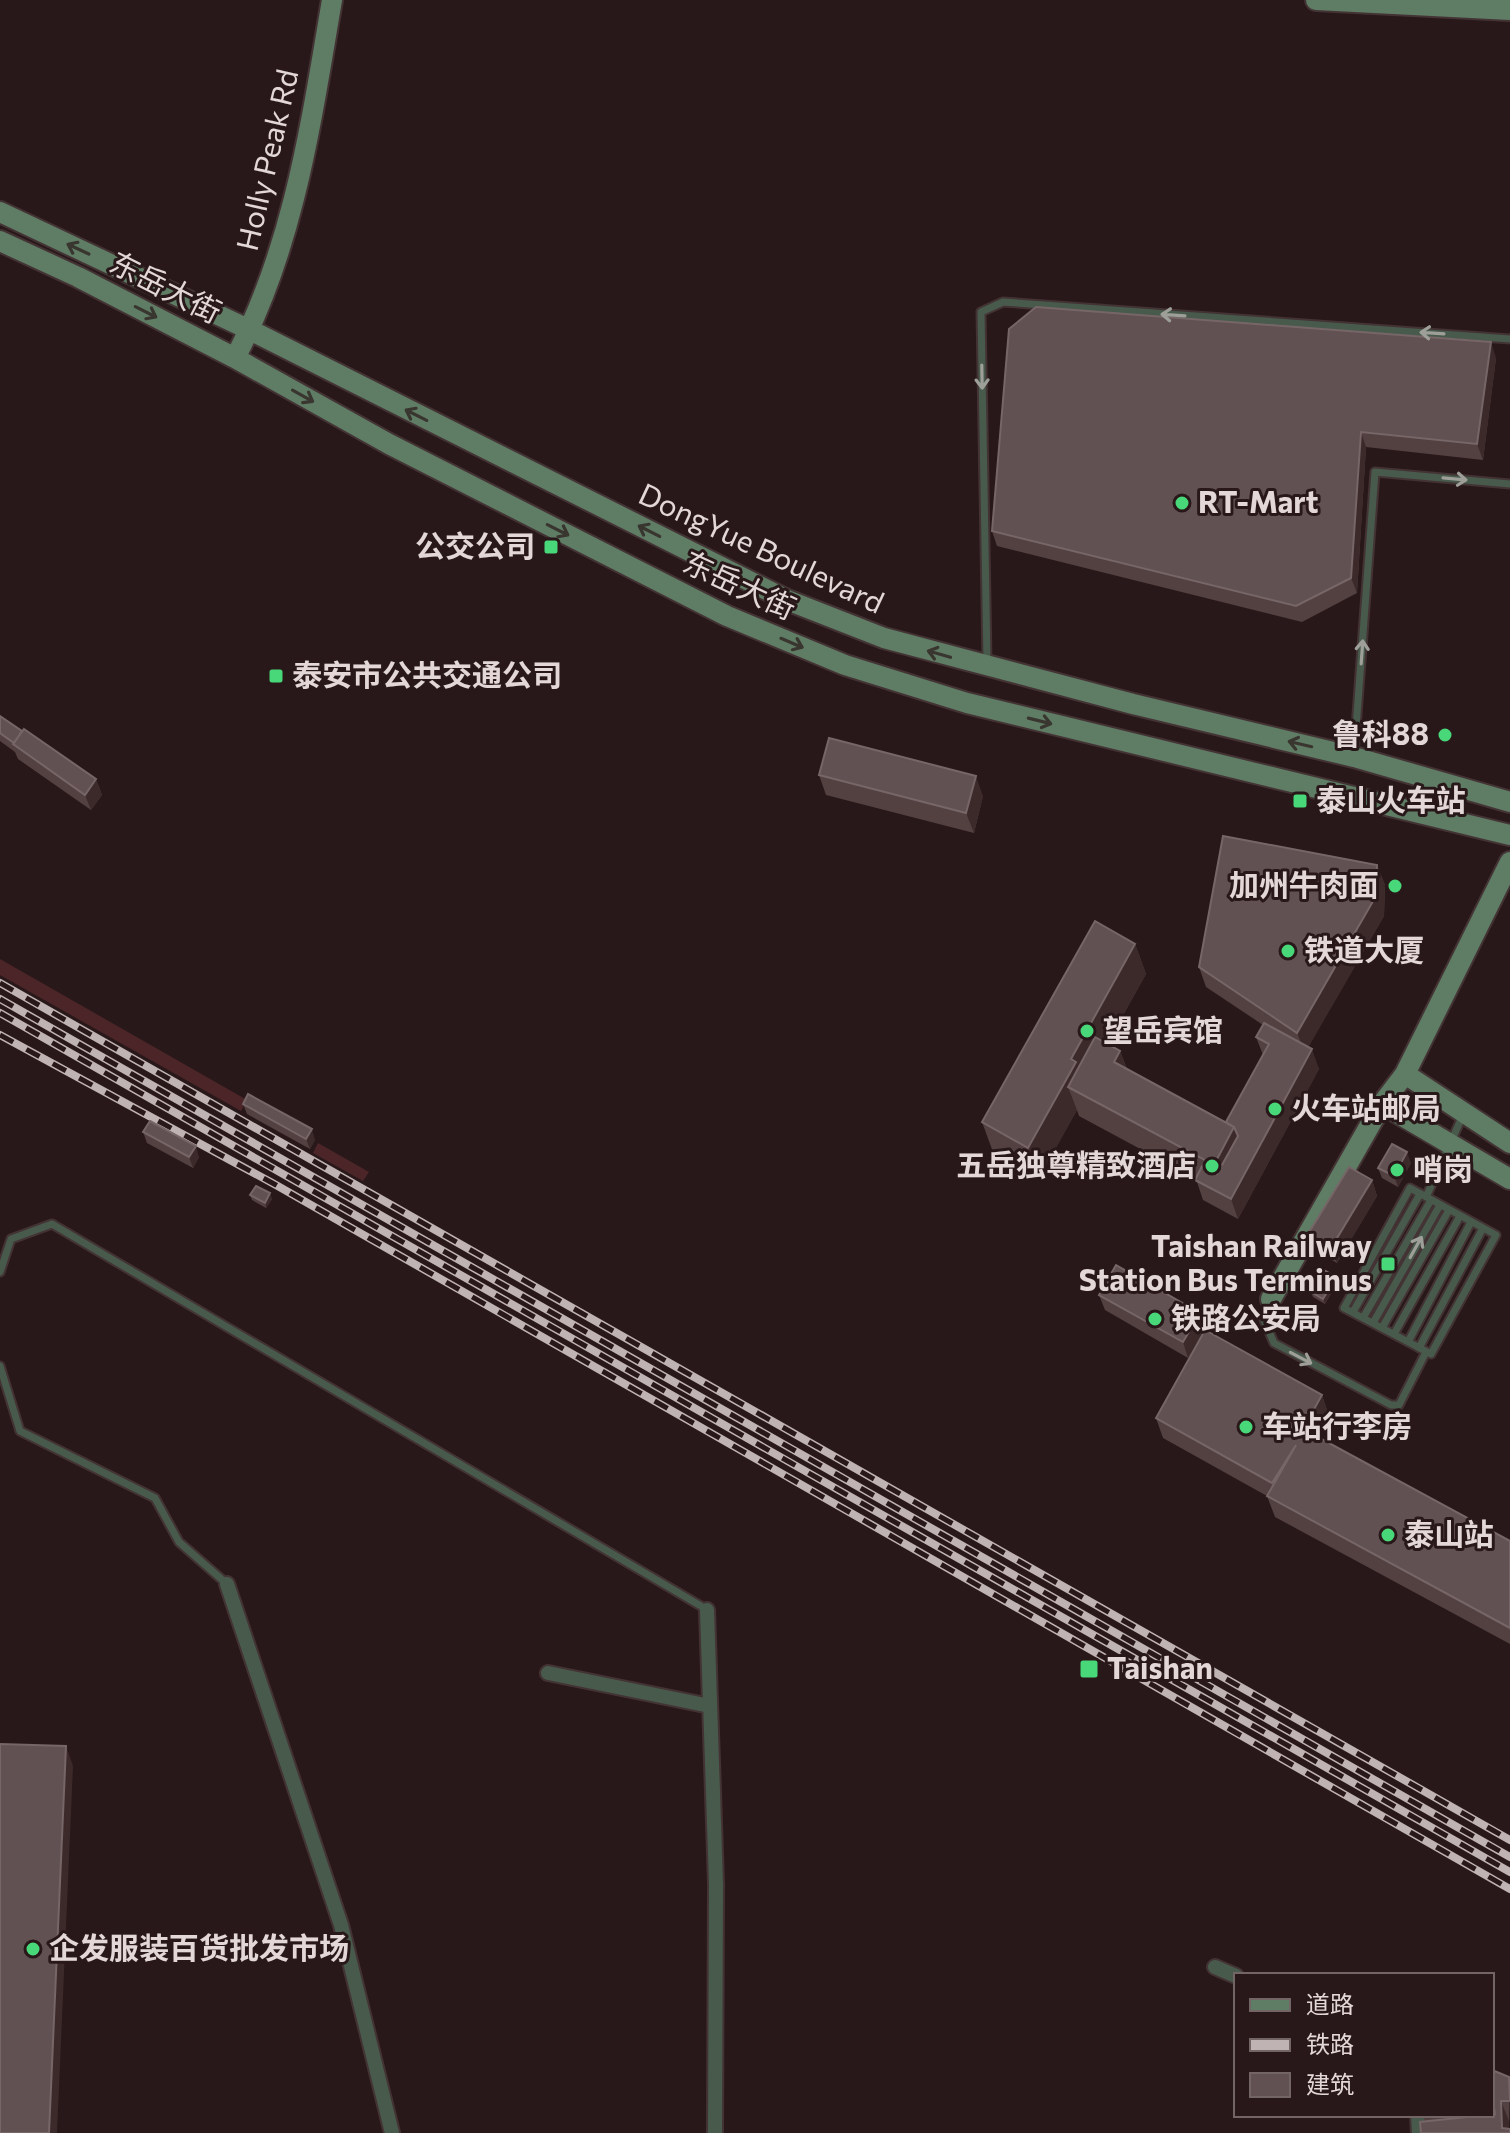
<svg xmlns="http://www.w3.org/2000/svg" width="1510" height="2133" font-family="Commissioner,'Noto Sans SC',sans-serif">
  <rect width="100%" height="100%" fill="#291819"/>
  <!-- green -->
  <path fill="#4c2528" d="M0,959L247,1100L241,1111L0,975Z
    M318,1143L369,1172L363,1181L313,1153Z"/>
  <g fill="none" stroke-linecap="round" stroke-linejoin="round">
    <defs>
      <path id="lane" d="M987,661L981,312L1003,302L1510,339
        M1354,755L1375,472L1510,484
        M1410,1188L1496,1235L1431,1354L1344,1308Z
        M1426,1197L1463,1115
        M0,1272L11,1239L52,1224L706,1609
        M1270,1301L1264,1320L1274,1343L1391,1405H1399L1426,1352
        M1353,1312L1420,1194
        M1363,1318L1431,1200
        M1373,1323L1440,1205
        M1382,1328L1449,1210
        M1394,1334L1460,1216
        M1408,1342L1471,1222
        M1419,1348L1483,1228
        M0,1366L20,1431L155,1498L179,1542L227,1584"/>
      <path id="street" d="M227,1584L341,1925L392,2133
        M707,1610L716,1884L715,2133
        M548,1673L710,1706
        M1215,1967L1236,1976
        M1418,2115L1419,2133"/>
      <path id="secondary" d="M1316,0L1510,10
        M0,212L250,330L787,600L884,638L1133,704L1354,757L1510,802
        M0,241L78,277L235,358L389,444L727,616L845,665L967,703L1510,835
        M235,358C294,246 311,123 332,0
        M1405,1074L1510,1143
        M1382,1104L1510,1179
        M1271,1299L1382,1104L1405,1074L1510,862"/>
    </defs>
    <!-- lane casing -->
    <use href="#lane" stroke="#433334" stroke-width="11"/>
    <!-- street casing -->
    <use href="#street" stroke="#433334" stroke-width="18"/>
    <!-- secondary casing -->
    <use href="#secondary" stroke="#433334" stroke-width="24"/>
    <!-- lane -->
    <use href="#lane" stroke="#485a4b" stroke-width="7"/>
    <!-- street -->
    <use href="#street" stroke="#485a4b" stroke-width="14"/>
    <!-- secondary -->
    <use href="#secondary" stroke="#5f7c65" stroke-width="20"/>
    <defs>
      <path id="rail" d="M0,983L1510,1840
        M0,999L1510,1857
        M0,1013L1510,1872
        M0,1035L276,1185L1510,1889"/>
    </defs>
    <!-- rail casing -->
    <use href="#rail" stroke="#c0b3b3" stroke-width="8"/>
    <!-- rail -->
    <use href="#rail" stroke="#291819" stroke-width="5" stroke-dasharray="15" stroke-linecap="butt"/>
  </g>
  <!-- wall -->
  <path fill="#534142" d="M1496,358L1483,460L1366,447L1357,593L1302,622L997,546L992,531Z
    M0,716L96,779L102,795L91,810L18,759L15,752L0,741Z
    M819,775L983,796L974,833L826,795Z
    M1377,865L1385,885L1384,916L1308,1047L1319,1069L1238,1219L1203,1200L1196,1179L1079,1116L1077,1110L1039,1178L993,1152L982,1122L1135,944L1146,974L1107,1044L1120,1051L1127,1069L1226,1122L1263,1055L1256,1037L1263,1025L1206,987L1199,967Z
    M243,1104L315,1140L310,1149L247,1114Z
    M143,1132L199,1157L193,1168L147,1143Z
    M1411,1163L1398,1187L1382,1178L1378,1168Z
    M1372,1180L1377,1196L1337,1263L1314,1249L1308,1234Z
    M250,1195L272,1199L266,1208L252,1200Z
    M1336,1277L1338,1282L1325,1304L1313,1297L1311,1292Z
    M1099,1295L1205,1328L1188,1358L1105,1310Z
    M1322,1395L1329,1416L1317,1437L1510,1541V1644L1275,1517L1267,1496L1163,1438L1156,1418Z
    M1492,2070L1509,2077L1510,2079L1509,2129L1425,2122L1423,2115H1492Z"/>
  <!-- shaded-wall -->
  <path fill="#3c2a2b" d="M1491,342L1496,358L1483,460L1477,444Z
    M1361,432L1366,447L1357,593L1351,578Z
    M976,776L983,796L974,833L966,813Z
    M96,779L102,795L91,810L85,795Z
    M1377,865L1385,885L1384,916L1305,1053L1297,1033Z
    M1135,944L1146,974L1084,1084L1068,1087L1077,1110L1039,1178L1028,1148L1071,1059Z
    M1312,1049L1319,1069L1238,1219L1231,1199Z
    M1120,1051L1131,1081L1114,1062Z
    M1234,1127L1245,1157L1225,1195L1214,1165Z
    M312,1129L315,1140L310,1149L306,1139Z
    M196,1146L199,1157L193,1168L189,1157Z
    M1407,1152L1411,1163L1398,1187L1394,1176Z
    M1372,1180L1377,1196L1337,1263L1331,1248Z
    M270,1193L272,1199L266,1208L265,1203Z
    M1336,1277L1338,1282L1325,1304L1323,1299Z
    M1200,1313L1205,1328L1188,1358L1183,1342Z
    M1322,1395L1329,1416L1310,1449L1303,1429Z
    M66,1746L73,1766L57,2133H49Z
    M1501,2101L1509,2121V2133L1502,2128Z"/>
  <!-- building -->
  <path fill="#625152" stroke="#766667" stroke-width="2" d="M1036,307L1491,342L1477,444L1361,432L1351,578L1296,606L992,531L1009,329Z
    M0,716L22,731L14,743L0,733Z
    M24,729L96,779L85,795L13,744Z
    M829,738L976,776L966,813L819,775Z
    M1223,836L1377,865L1376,896L1297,1033L1199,967Z
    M1095,921L1135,944L1071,1059L1076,1062L1028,1148L982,1122Z
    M1264,1023L1312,1049L1231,1199L1195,1180L1202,1166L1217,1174L1238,1136L1234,1127L1226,1122L1269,1044L1256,1037Z
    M1095,1037L1120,1051L1114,1062L1234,1127L1214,1165L1068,1087Z
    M248,1094L312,1129L306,1139L243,1104Z
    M150,1121L196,1146L189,1157L143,1132Z
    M1392,1144L1407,1152L1394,1176L1378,1168Z
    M1349,1167L1372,1180L1331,1248L1308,1234Z
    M256,1186L270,1193L265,1203L250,1195Z
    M1116,1265L1200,1313L1183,1342L1099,1295Z
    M1324,1270L1336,1277L1323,1299L1311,1292Z
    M1205,1330L1322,1395L1303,1429L1510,1541V1628L1267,1496L1296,1445L1272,1483L1156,1418Z
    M0,1744L66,1746L49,2133H0Z
    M1492,2070L1509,2077L1510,2101H1501L1502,2128L1510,2129V2133H1421L1420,2122L1495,2114L1494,2107H1492Z"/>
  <!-- one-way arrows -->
  <defs><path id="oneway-shaft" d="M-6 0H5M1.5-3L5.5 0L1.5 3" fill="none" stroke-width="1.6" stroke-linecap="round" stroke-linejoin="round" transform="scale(2)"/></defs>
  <g stroke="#393630">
    <use href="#oneway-shaft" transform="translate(78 249) rotate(-155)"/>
    <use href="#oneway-shaft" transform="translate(146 312) rotate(27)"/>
    <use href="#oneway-shaft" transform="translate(303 396) rotate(29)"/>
    <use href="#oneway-shaft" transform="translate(416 415) rotate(-153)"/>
    <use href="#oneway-shaft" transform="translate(558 530) rotate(27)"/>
    <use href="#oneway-shaft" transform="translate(649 531) rotate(-153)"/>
    <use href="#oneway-shaft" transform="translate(792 643) rotate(23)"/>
    <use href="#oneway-shaft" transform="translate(939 654) rotate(-164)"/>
    <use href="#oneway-shaft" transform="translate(1040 721) rotate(14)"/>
    <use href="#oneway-shaft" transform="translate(1300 744) rotate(-167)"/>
  </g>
  <g stroke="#9d9f98">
    <use href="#oneway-shaft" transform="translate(1173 315) rotate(-176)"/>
    <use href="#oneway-shaft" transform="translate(1432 333) rotate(-176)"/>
    <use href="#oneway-shaft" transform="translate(982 377) rotate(89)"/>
    <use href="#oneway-shaft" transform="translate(1455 479) rotate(5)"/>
    <use href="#oneway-shaft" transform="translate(1362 652) rotate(-86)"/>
    <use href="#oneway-shaft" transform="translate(1416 1247) rotate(-61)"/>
    <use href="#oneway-shaft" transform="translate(1301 1358) rotate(28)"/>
  </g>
  <!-- markers -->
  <g fill="#48d779" stroke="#291819" stroke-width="3">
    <circle cx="1182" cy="503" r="8"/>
    <rect x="543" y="539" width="16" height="16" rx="4"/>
    <rect x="268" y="668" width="16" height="16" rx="4"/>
    <circle cx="1445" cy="735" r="8"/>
    <rect x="1292" y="793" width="16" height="16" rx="4"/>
    <circle cx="1395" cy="886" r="8"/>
    <circle cx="1288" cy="951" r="8"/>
    <circle cx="1087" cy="1031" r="8"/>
    <circle cx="1275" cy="1109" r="8"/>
    <circle cx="1212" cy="1166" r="8"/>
    <circle cx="1397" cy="1170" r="8"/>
    <rect x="1380" y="1256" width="16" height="16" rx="4"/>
    <circle cx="1155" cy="1319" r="8"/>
    <circle cx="1246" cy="1427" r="8"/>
    <circle cx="1388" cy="1535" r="8"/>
    <rect x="1079" y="1659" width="20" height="20" rx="4"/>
    <circle cx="33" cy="1949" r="8"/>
  </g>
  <g text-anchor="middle" stroke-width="6" stroke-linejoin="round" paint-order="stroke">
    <!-- street labels -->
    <g font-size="30" fill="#e3d7d7" stroke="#291819">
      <text transform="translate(268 160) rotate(-77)" y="10">Holly Peak Rd</text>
      <text transform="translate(165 288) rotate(27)" y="10">东岳大街</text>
      <text transform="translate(761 549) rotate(25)" y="10">DongYue Boulevard</text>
      <text transform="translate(739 586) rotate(25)" y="10">东岳大街</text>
    </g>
    <!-- poi labels -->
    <g font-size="30" font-weight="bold" fill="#e3d7d7" stroke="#291819" text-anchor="start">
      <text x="1198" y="513">RT-Mart</text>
      <text x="535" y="557" text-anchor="end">公交公司</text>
      <text x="292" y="686">泰安市公共交通公司</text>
      <text x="1429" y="745" text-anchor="end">鲁科88</text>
      <text x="1316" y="811">泰山火车站</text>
      <text x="1379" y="896" text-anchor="end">加州牛肉面</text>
      <text x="1304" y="961">铁道大厦</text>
      <text x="1103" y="1041">望岳宾馆</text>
      <text x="1291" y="1119">火车站邮局</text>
      <text x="1196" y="1176" text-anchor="end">五岳独尊精致酒店</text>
      <text x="1413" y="1180">哨岗</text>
      <text x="1372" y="1257" text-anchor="end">Taishan Railway<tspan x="1372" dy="34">Station Bus Terminus</tspan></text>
      <text x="1171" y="1329">铁路公安局</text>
      <text x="1262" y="1437">车站行李房</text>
      <text x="1404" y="1545">泰山站</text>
      <text x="1107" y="1679">Taishan</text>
      <text x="49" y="1959">企发服装百货批发市场</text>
    </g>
  </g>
  <!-- legend -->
  <rect x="1234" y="1973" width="260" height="144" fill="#291819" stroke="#736465" stroke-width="2"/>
  <rect x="1250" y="1999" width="40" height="12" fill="#5f7c65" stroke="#736465" stroke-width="2"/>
  <text x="1306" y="2013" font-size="24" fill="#e3d7d7">道路</text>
  <rect x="1250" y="2039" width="40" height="12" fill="#c0b3b3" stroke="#736465" stroke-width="2"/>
  <text x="1306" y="2053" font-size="24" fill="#e3d7d7">铁路</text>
  <rect x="1250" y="2073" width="40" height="24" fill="#625152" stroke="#736465" stroke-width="2"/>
  <text x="1306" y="2093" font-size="24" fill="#e3d7d7">建筑</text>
</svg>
